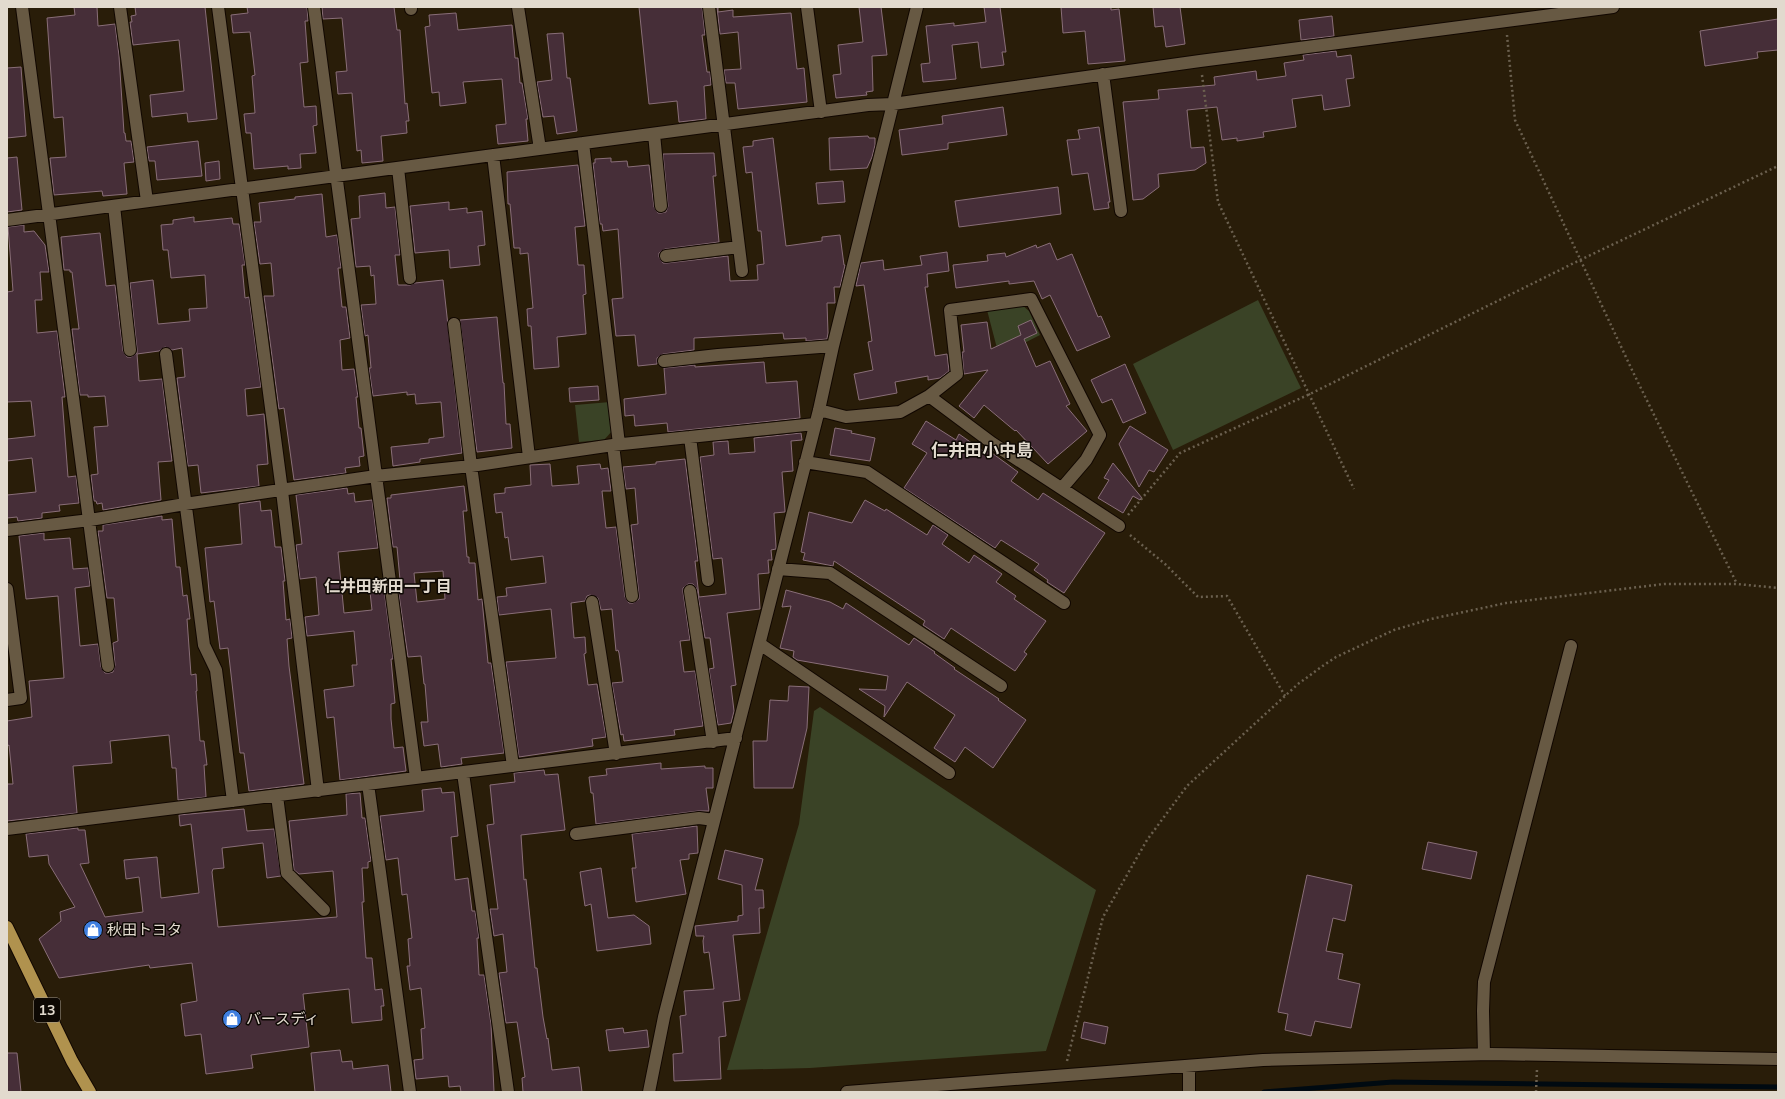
<svg xmlns="http://www.w3.org/2000/svg" width="1785" height="1099" font-family="Mulish,'Noto Sans JP',sans-serif">
  <rect width="100%" height="100%" fill="#291d09"/>
  <!-- green -->
  <path fill="#3a4326" d="M1258,300L1301,388L1173,450L1133,364Z
    M1022,305L1029,311L1040,335L999,356L987,310Z
    M610,402L613,430L604,440L579,442L575,405Z
    M820,707L1096,890L1046,1051L810,1068L727,1070L799,824L814,711Z"/>
  <g fill="none" stroke-linecap="round" stroke-linejoin="round">
    <!-- stream -->
    <path stroke="#000a11" stroke-width="5" d="M1264,1092L1393,1082L1778,1087"/>
  </g>
  <!-- building -->
  <path fill="#462e38" stroke="#896e78" fill-rule="evenodd" d="M74,7H97L98,26L115,24L119,56L124,133H125L126,141H131L134,162L124,163L127,194L103,196L102,191L54,195L50,158L66,157L63,117L54,118L47,18L75,15Z
    M135,7H205L217,119L188,122L187,113L152,117L150,95L184,91L179,40L133,45L130,22H132L131,16L136,15Z
    M247,7H307L308,21H305L308,62L300,63L304,107L316,106L317,125L313,126L316,153L300,154L301,168L288,169V166L254,169L251,133H246L244,114L255,113L252,76L255,75L250,32L233,33L231,15L248,13Z
    M322,7H394L397,30H400L405,104L407,103L409,121H406L407,133L381,136L383,161L362,163L361,150L357,151L352,93L338,94L336,72L347,71L342,18L323,19Z
    M639,7H702L705,35H702L707,72H710L711,85L704,86L706,119L679,122L677,101L649,104Z
    M717,7H718V12L733,10V17L791,13L797,69L804,68L807,102L738,109L735,83H726L724,70L741,69L738,32L720,34Z
    M859,7H881L887,55L872,56L873,91L866,92L867,95L836,98L833,75L841,74L838,45L863,42Z
    M984,7H1000L1006,52H1002L1004,65L981,68L978,42L952,45L956,79L923,82L921,64L930,63L926,26L954,23V26L986,22Z
    M1061,7H1111V10L1119,9L1125,61L1088,64L1085,31L1063,33Z
    M1153,7H1180L1185,44L1166,47L1163,26L1155,27Z
    M456,13L458,30L512,25L515,58H518L520,83H522L528,119H526L528,141L498,144L496,125L506,124L502,79L463,82L466,103L440,106L439,92L432,93L425,27L430,26L429,15Z
    M1332,16L1334,36L1301,40L1299,20Z
    M1778,19V50L1757,52L1758,58L1705,66L1700,31Z
    M563,33L567,78H570L577,131L557,134L554,116L543,117L537,82L552,80L547,34Z
    M1336,51L1337,57L1351,55L1354,78L1346,79L1350,106L1324,110L1322,95L1292,99L1296,127L1263,132L1264,137L1237,141V138L1222,140L1217,107L1187,110L1191,148L1204,147L1206,163L1195,170L1158,174L1159,187L1143,199L1133,200L1123,102L1159,99L1158,90L1215,85L1214,77L1256,71L1257,80L1286,76L1284,63L1304,60L1303,55Z
    M21,67L26,136L7,138V68Z
    M1003,107L1007,135L948,143V149L902,155L899,130L943,124L942,116Z
    M1099,127L1110,202H1108L1109,208L1094,210L1088,173L1072,175L1067,140L1080,139L1078,130Z
    M868,136L869,138H875V145L872,157L867,168L830,170L829,138Z
    M773,138L786,246L822,241V237L840,235L844,265H845L840,287H834L835,303H827L828,333L827,339L806,341V338L784,339L783,333L694,338V350L663,354L657,358V364L638,366L635,335L616,336L612,299L623,298L618,229L603,231L602,224H600L593,163H595V159L611,158V162L627,161L628,167L649,165L654,207L658,213H661L666,212L668,206L663,154L714,153L716,176H713L719,242L665,249L659,253V257L663,263H667L728,256L730,281L758,280L757,265L764,264L761,231H758L752,172L746,173L743,147L753,146V141Z
    M198,141L202,176L157,180L155,161H149L147,147Z
    M17,157L22,210L7,212V158Z
    M219,161L220,179L206,181L205,163Z
    M578,165L585,226L575,227L578,265H584L586,294L583,295L586,334L557,337L559,367L534,369L531,326H528L527,309L533,308L528,253L520,254V248H514L510,204H508L507,172Z
    M843,181L845,202L818,204L816,183Z
    M1058,187L1061,214L959,227L955,201Z
    M385,193L386,208L395,207L400,255H395L398,285H410L415,283L443,280L462,453L420,459V462L393,466L391,447L429,443V439L444,437L441,402L416,404L415,394L407,395V392L373,396L369,368H371L368,335L365,336L361,305L376,304L374,275L371,276L370,266L356,267L351,219L360,218L359,196Z
    M322,194L326,237L337,235L341,268H338L342,307H346L350,338L340,340L342,370L354,369L358,397H356L359,428H361L364,456L359,457L360,466L345,468L346,473L294,480L284,408L279,409L264,296H274L271,263L260,264L254,222H261L259,203L295,199V197Z
    M449,202V210L467,208V213L482,211L485,245L478,246L480,265L450,268L449,250L415,253L410,206Z
    M194,217V222L232,218L233,224H239L245,265H242L245,298L249,297L261,387L245,389L247,416L264,414L268,464L257,465L259,486L201,493L198,465L188,466L177,378L185,377L182,348L172,350L165,347L159,351L137,354L139,381L162,379L172,461L158,462L161,500L103,510L102,503L97,504L96,501H94L91,475L98,474L94,427L108,426L105,396L88,397V395H80L72,329H79L72,272H70V270H64L61,237L100,233L106,286L115,285L123,351L127,357H131L137,353V349L130,283L153,280L158,324L190,321L189,309L207,308L205,275L171,278L168,250H163L161,225L173,224V220Z
    M24,225V232L34,231L45,245L49,272H40L42,300H35L37,333L57,331L65,397H62L68,477L76,476L79,503L59,505L60,511L42,513V518L18,521L17,517L7,518V495L36,492L32,458L7,461V439L35,436L31,401L7,402V292L13,291L8,227Z
    M1050,243L1057,260L1072,254L1098,317L1101,316L1110,337L1077,351L1050,295L1042,299L1034,281L1009,284V281L956,288L953,265L988,261L987,255L1005,253L1006,257L1036,245L1037,248Z
    M947,252L949,271L927,274L928,287H925L935,356L947,354L949,371L940,378L928,380V376L895,382L897,393L859,400L854,374L873,370L868,342L872,341L864,285L856,286L861,263L883,260L884,270L922,265L920,256Z
    M497,317L503,383H504L506,424H510L512,448L477,452L460,320Z
    M1031,320L1037,333L1024,339L1036,367L1050,361L1070,404L1066,406L1087,431L1048,464L1016,430L1015,431L984,405L974,418L959,406L988,370L964,374L962,352H964L961,325L987,322L991,349L1021,335L1018,326Z
    M764,362L766,383L797,381L800,418L668,432L667,423L635,426L634,415L625,416L624,399L666,394L664,368L695,365V367Z
    M1125,364L1146,413L1123,423L1112,399L1102,403L1091,380Z
    M598,386L599,400L570,402L569,388Z
    M926,421L956,440L959,434L983,451L985,448L1018,472L1011,481L1038,500L1043,493L1105,533L1064,593L1047,582L1048,580L1034,570L1039,564L1001,540L995,548L904,488L927,453L912,444Z
    M1130,426L1168,450L1154,472L1149,470L1139,487L1119,444Z
    M835,428L852,431L851,433L875,438L870,461L830,455Z
    M801,433L802,440L791,441L793,471L782,472L785,511V512L774,513L776,547V549L771,550L772,560H768L769,573L758,574L760,609L727,613L736,685L731,686L734,711L731,723L718,725L709,669L714,668L710,638H705L697,589L693,584H688L683,588V592L690,640L680,641L684,672L695,671L703,726L674,730L675,735L624,741L623,734L621,735L612,683L623,682L619,653L618,650L616,651L612,609L601,610L598,598L590,595L587,596L585,601L571,603L574,638L585,637L586,653L584,654L588,685L597,684L606,737L592,739L593,746L519,757L506,662L556,658L551,609L499,615L497,597L507,596L506,588L546,583L543,556L511,560L508,537L505,538L502,512L496,513L494,494L505,493V488L531,485L530,465L550,464L552,486L579,484L577,466L600,464L601,469L608,468L611,491H602L606,528L616,527L625,597L629,603H633L639,599V595L631,525L638,524L635,488L626,489L623,467L656,464V462L685,459L698,561H695L699,597L726,594L722,558L713,559L700,457L714,455L713,442L728,441L729,454L755,452L754,438Z
    M1113,463L1142,498L1140,500L1133,496L1123,513L1098,498L1109,480L1104,478Z
    M464,486L467,511H463L467,557H469V563H475L478,600L482,599L488,663H491L504,753L461,758L462,764L441,767L438,744L424,746L421,722H428L425,684H424L421,656L408,657L397,581L400,580L397,547H393L387,498H391V495ZM443,571L445,599L417,602L414,573Z
    M347,488L348,494L354,493L355,502L372,500L378,548L338,552L344,613L372,610L369,583L383,582L393,659H391L395,703L391,704V719L394,748L403,747L406,771L340,780L334,717L327,718L324,690L354,686L352,665H357L354,631L307,636L305,617L319,615L316,577L300,579L296,545L302,544L296,495Z
    M865,500L885,511L886,509L927,535L933,525L948,535L942,544L969,563L974,555L1002,574L996,582L1016,596L1014,599L1046,621L1024,652L1027,654L1015,671L951,628L944,639L923,625L925,621L834,561L833,566L803,560L805,553L801,552L809,512L852,523Z
    M260,501L261,511L271,510L275,547H281L285,581H283L286,620L290,619L292,638L287,639L289,666L304,784L249,791L244,753H240L228,648L220,649L214,601L210,602L205,548L242,544L239,504Z
    M162,516V520L172,519L176,567H180L183,596L187,595L190,619H187L191,675L196,674L197,691H196L200,741H204L207,765H204L206,797L178,800L176,768H172L169,735L110,741L112,763L73,766L77,813L7,821V784H13L9,745L7,746V721L32,717L29,681L64,678L58,596L26,599L19,536L44,533V540L70,538L73,569L88,568L90,586L75,588L80,646L98,644L101,667L105,673H109L113,672L115,665L113,643L118,641L114,598H107L98,531H103V525Z
    M786,590L830,602L843,609L846,603L909,645L914,638L935,652L934,653L955,668L954,669L999,699L998,700L1026,720L993,768L965,747L955,762L934,748L955,715L907,682L884,717L885,706L859,689L886,690L888,676L797,660L793,657L794,651L780,648L791,606L782,607Z
    M789,686L809,687L807,728L793,788H754L753,741H767L770,700L788,701Z
    M661,763V769L705,766V768H713V788H706L709,811H698L596,824L593,793H591L589,777L607,775L606,769Z
    M544,770L545,775L558,774L565,830L521,835L524,880L526,879L535,968H537L543,1017L547,1039L548,1038L552,1070L579,1067L582,1092H523L522,1078L525,1077L517,1022L506,1023L499,973L507,972L503,934L494,936L490,909H498L487,825L494,824L490,785L515,782L514,773Z
    M441,788L442,793L454,792L458,836L451,837L455,880L468,878L472,911H475L479,938H477L479,975H484L491,1024L494,1092H461L460,1086L449,1087L448,1076L416,1079L414,1060L423,1059L421,1029L425,1028L421,988L410,990L407,966H410L408,939L412,938L407,894L402,895L398,858L386,860L380,816L424,811L422,790Z
    M360,793L362,818H365L371,861L368,862V868H362L364,902H362L366,958H372L375,990L382,989L384,1006H381L382,1020L352,1023L349,989L303,994L309,1047L251,1055L253,1068L206,1074L201,1034L185,1036L181,1004L197,1001L192,963L150,968L149,965L59,978L39,939L61,921L60,912L75,907L49,864L48,855L29,857L26,834L78,828V830H85L89,863L80,864L105,917L143,912L139,877L126,879L124,860L157,857L161,898L199,893L191,824L180,826L179,815L244,809L247,831L274,829L281,876L267,878L263,843L222,848L224,868L213,869L212,872L218,927L337,917L333,871L299,874L294,870L289,821L347,815L346,794Z
    M697,826L698,853L689,854V859L680,860L686,894L636,902L632,868H636L632,834Z
    M1428,842L1477,852L1471,879L1422,869Z
    M725,850L763,859L755,890H763L764,908H759L760,933L733,935L740,1000L723,1002L726,1036L719,1037L721,1079L674,1081L673,1054L683,1053L680,1016L686,1015L684,991L714,989L709,952L704,953L703,941L704,936H696L695,926L738,921V916L743,915L742,885L718,879Z
    M601,868L608,918L634,915L649,926L651,944L597,951L591,904L585,906L580,872Z
    M1307,875L1352,885L1345,921L1333,918L1326,951L1343,954L1338,979L1360,984L1351,1028L1315,1021L1311,1036L1285,1030L1288,1014L1278,1012Z
    M1084,1022L1108,1027L1105,1044L1081,1038Z
    M623,1028L624,1033L647,1030L649,1047L609,1051L606,1030Z
    M340,1050L342,1062L352,1061L353,1069L388,1065L391,1092H315L311,1053Z
    M7,1053H17L21,1092H7Z"/>
  <g fill="none" stroke-linecap="round" stroke-linejoin="round">
    <defs>
      <path id="minor" d="M22,7L108,666
        M120,7L147,201
        M218,7L282,491L318,791
        M314,7L416,778
        M411,7V9
        M518,7L540,149
        M709,7L742,271
        M807,7L821,112
        M1103,74L1121,211
        M654,134L661,206
        M583,143L619,444
        M493,155L529,457
        M398,168L410,278
        M114,206L130,350
        M7,220L868,105L893,104L1200,61L1613,7
        M666,256L739,247
        M454,324L471,466L513,766
        M166,354L204,645L216,670L233,801
        M664,361L718,355L833,346
        M929,396L957,374L950,310L1031,299L1100,435L1086,460L1062,488
        M819,410L846,417L900,412L929,396L992,443L1119,526
        M690,437L708,580
        M613,445L632,596
        M805,462L867,472L1064,603
        M7,530L90,520L185,504L376,476L471,466L613,445L815,424
        M778,569L830,573L1001,686
        M7,589L21,698L7,700
        M690,591L713,742
        M592,602L616,754
        M760,644L949,773
        M463,773L508,1092
        M368,784L410,1092
        M277,796L287,873L324,910
        M7,829L736,738
        M576,834L699,818L714,820
        M1484,1054L1483,1011L1484,982L1571,646
        M649,1092L664,1017L819,410L833,346L917,7
        M847,1092L1263,1060L1490,1054L1778,1059
        M1189,1092V1066"/>
      <path id="highway" d="M7,927L72,1061L90,1092"/>
    </defs>
    <!-- minor casing -->
    <use href="#minor" stroke="#110700" stroke-width="14"/>
    <!-- highway casing -->
    <use href="#highway" stroke="#110700" stroke-width="14"/>
    <!-- path -->
    <path stroke="#6b604f" stroke-width="2.5" stroke-dasharray="2 3" stroke-linecap="butt" d="M1507,35L1515,120L1632,370L1737,584
      M1202,75L1218,202L1354,489
      M1128,515L1180,453L1310,394L1580,260L1778,166
      M1130,535L1165,564L1198,597L1227,596L1285,696
      M1067,1061L1103,917L1147,840L1187,786L1298,684L1324,665L1336,657L1394,630L1431,619L1506,603L1664,584H1737L1778,588
      M1536,1092L1537,1069"/>
    <!-- minor -->
    <use href="#minor" stroke="#675943" stroke-width="12"/>
    <!-- highway -->
    <use href="#highway" stroke="#b0924e" stroke-width="12"/>
  </g>
  <!-- icons -->
  <defs>
    <symbol id="shop-disc" viewBox="-11 -11 22 22"><circle r="9.5" fill="#3f7fe0" stroke="#0d0803"/><path d="M-5-2.5h2.3a2.7 3.5 0 0 1 5.4 0H5L5.5 6h-11ZM-1.5-2.5h3a1.5 2.3 0 0 0-3 0Z" fill="#fff"/></symbol>
  </defs>
  <g fill-rule="evenodd">
    <use href="#shop-disc" x="82" y="919" width="22" height="22"/>
    <use href="#shop-disc" x="221" y="1008" width="22" height="22"/>
  </g>
  <g text-anchor="middle" stroke-width="3" stroke-linejoin="round" paint-order="stroke">
    <!-- shield labels -->
    <rect fill="#0d0803" stroke="#a29b91" stroke-width="1" x="34" y="998" width="26" height="24" rx="3"/>
    <g font-size="14" font-weight="bold" fill="#e2dace">
      <text x="47" y="1015">13</text>
    </g>
    <!-- poi labels -->
    <g font-size="15" fill="#e2dace" stroke="#0d0803" text-anchor="start">
      <text x="107" y="935">秋田トヨタ</text>
      <text x="246" y="1024">バースディ</text>
    </g>
    <!-- neighbourhood labels -->
    <g font-size="16" font-weight="bold" fill="#e2dace" stroke="#0d0803">
      <text x="388" y="592">仁井田新田一丁目</text>
    </g>
    <!-- quarter labels -->
    <g font-size="17" font-weight="bold" fill="#e2dace" stroke="#0d0803">
      <text x="982" y="456">仁井田小中島</text>
    </g>
  </g>
  <!-- border -->
  <rect width="1785" height="1099" fill="none" stroke="#e2dace" stroke-width="16"/>
</svg>
